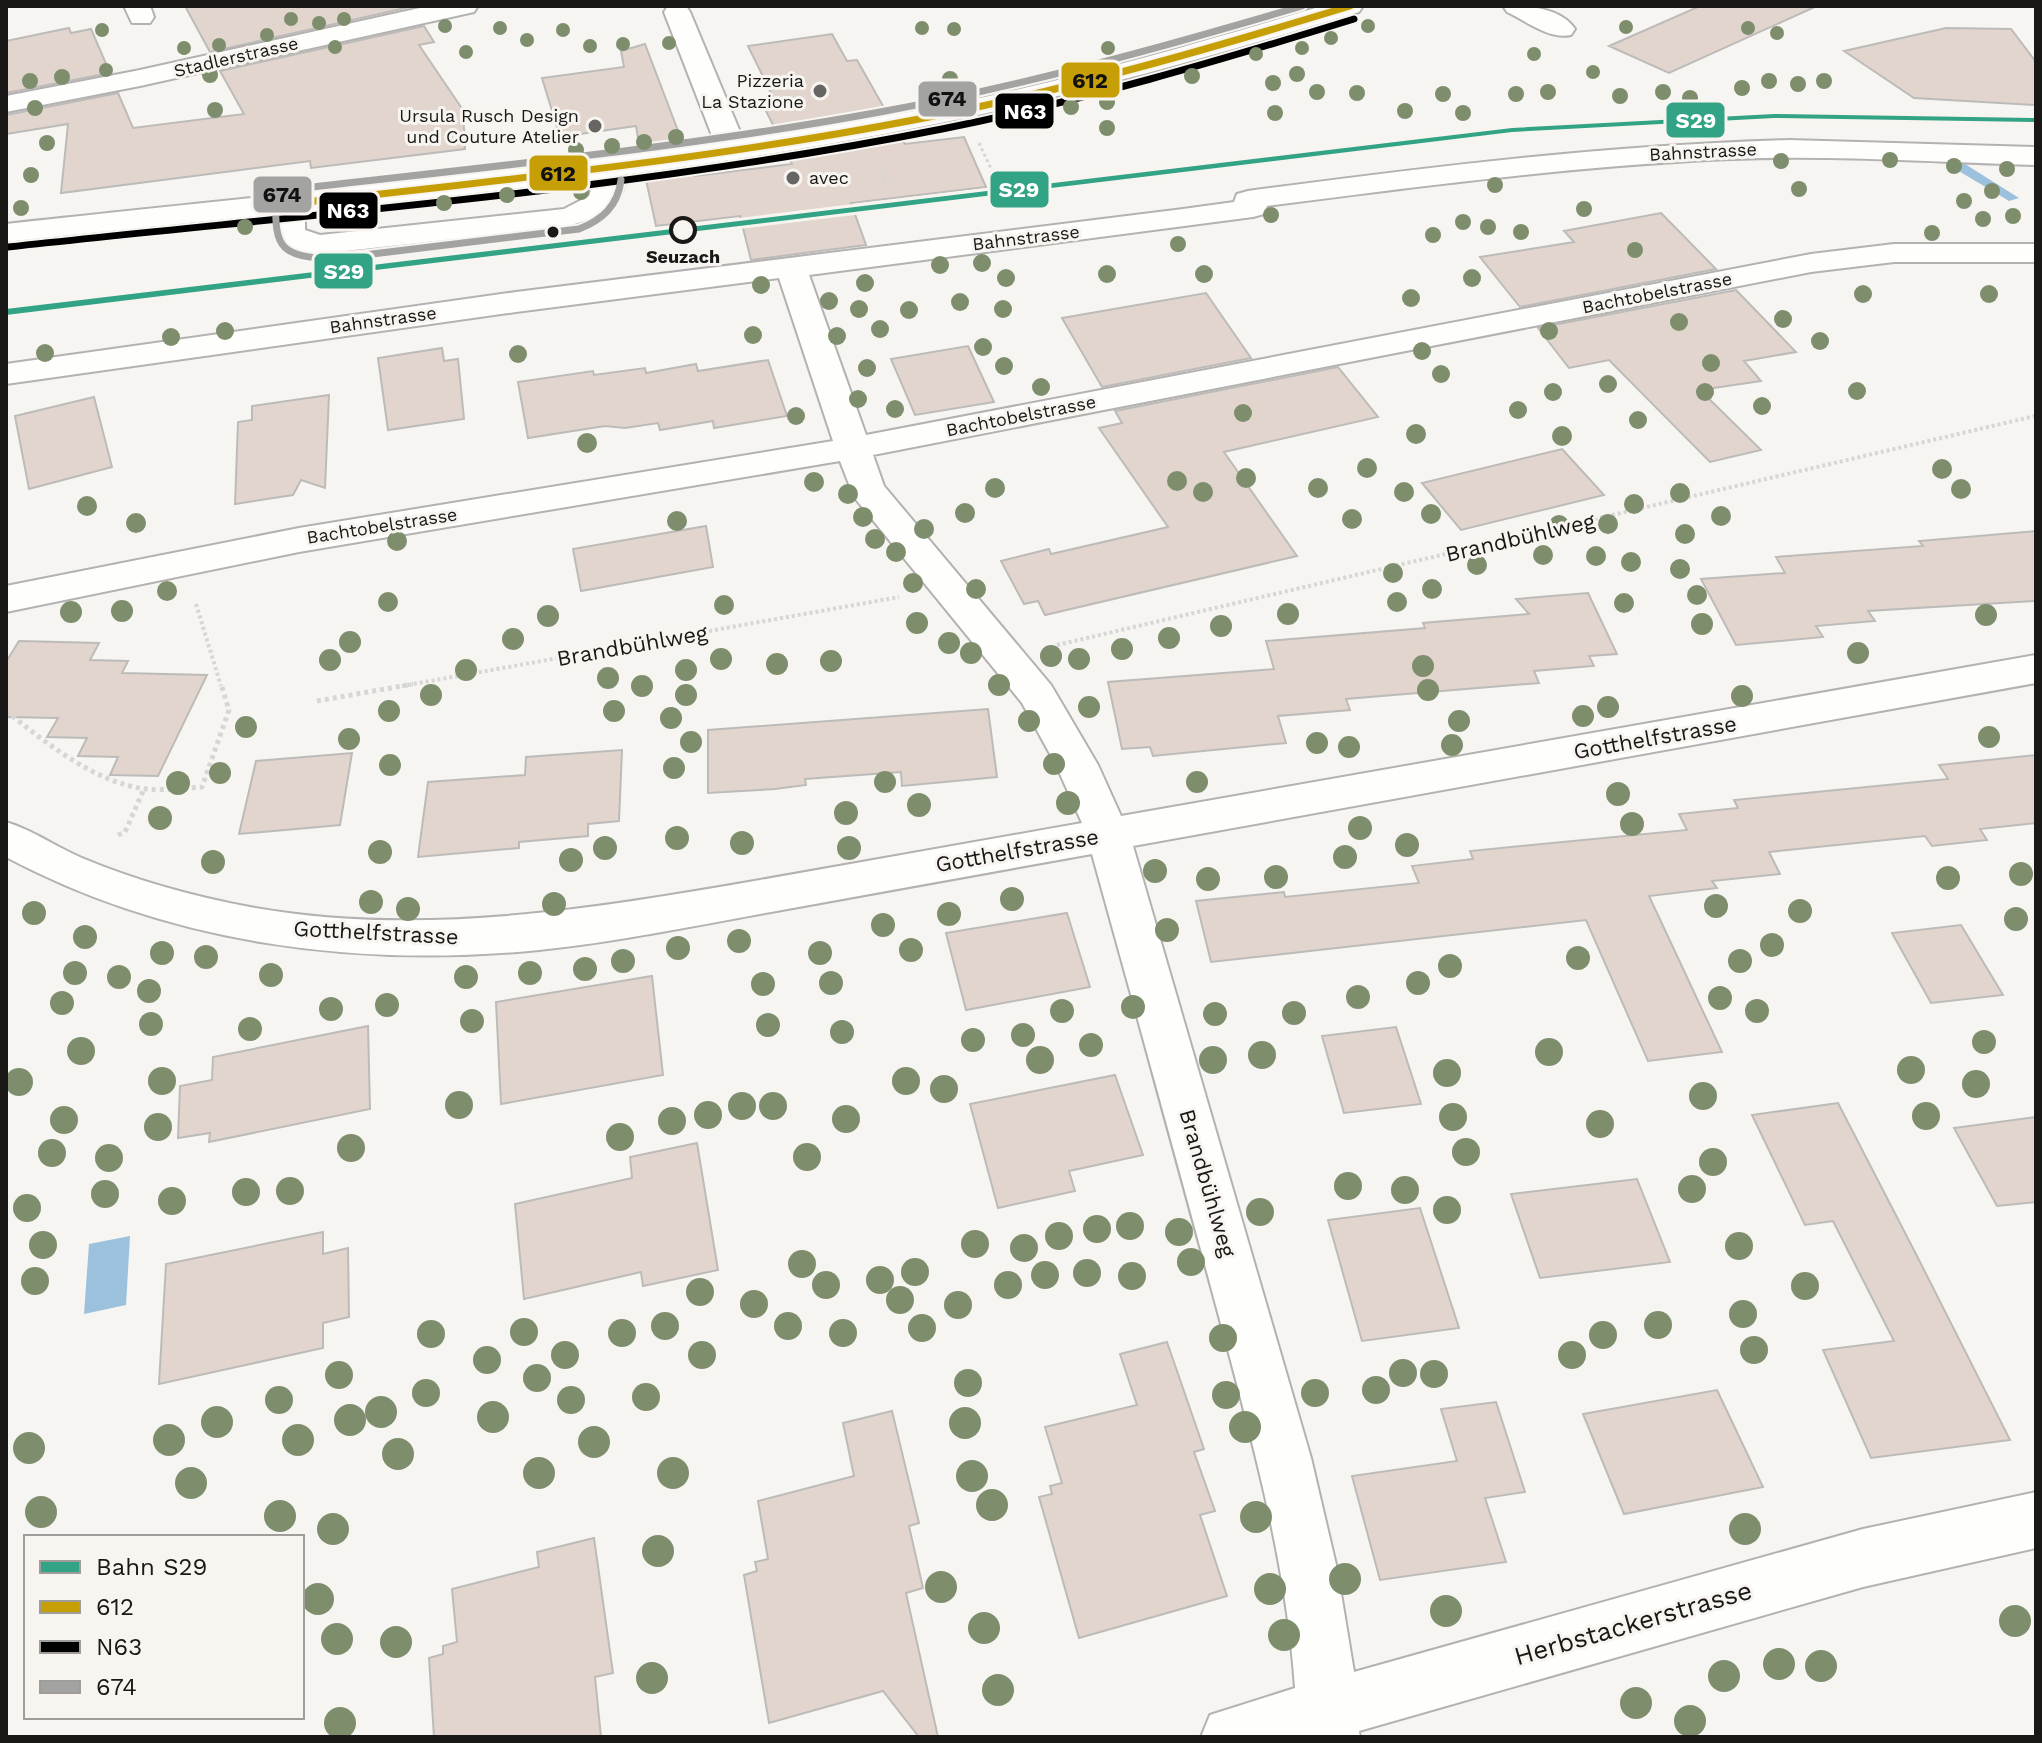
<svg xmlns="http://www.w3.org/2000/svg" width="2042" height="1743" font-family="'Work Sans',sans-serif">
  <rect width="100%" height="100%" fill="#f7f5f2"/>
  <!-- water -->
  <path fill="#9cc1dd" d="M130,1236L126,1305L84,1314L89,1244Z"/>
  <g fill="none" stroke-linecap="round" stroke-linejoin="round">
    <!-- stream -->
    <path fill="#9cc1dd" fill-rule="evenodd" d="M1957,164H1965L2019,198L2009,201L1957,170Z"/>
  </g>
  <!-- building -->
  <path fill="#e1d5cd" stroke="#bdbbb9" stroke-width="2" d="M185,6H410V7L210,52Z
    M1700,6H1817L1669,73L1609,46Z
    M424,26L434,42L419,45L463,110L465,149L311,168L310,161L61,193L68,124L6,134V115L118,93L133,128L244,114L220,71Z
    M69,28L71,33L91,29L110,73L6,93V41Z
    M1946,28L2011,29L2036,62V105L1914,98L1844,51Z
    M832,34L847,61L857,60L887,113L776,131L763,105L776,103L748,46Z
    M645,44L683,144L640,150L636,126L560,137L542,78L624,67L621,51Z
    M899,134L905,144L964,137L986,187L851,203L866,245L751,260L740,216L656,226L645,175L692,168L695,176L792,164L787,154Z
    M1661,213L1716,269L1520,307L1480,257L1574,242L1564,231Z
    M1736,290L1796,352L1744,361L1761,381L1700,390L1761,450L1710,462L1609,360L1569,368L1538,328Z
    M1206,293L1251,358L1102,387L1062,318Z
    M968,346L994,402L915,415L891,359Z
    M442,348L444,361L458,359L464,419L388,430L378,358Z
    M768,360L787,416L714,428L713,421L660,430L658,423L625,428L605,426L528,438L518,382L593,371L594,375L645,368L646,373L696,364L698,371Z
    M1338,367L1378,417L1224,452L1297,556L1045,615L1038,601L1024,604L1001,561L1049,549L1051,554L1168,527L1099,428L1122,423L1115,411Z
    M329,395L325,488L301,480L293,495L235,504L238,422L252,420V406Z
    M94,397L112,467L29,489L15,416Z
    M1562,449L1604,495L1461,530L1422,483Z
    M706,526L713,567L581,591L573,549Z
    M2036,531V601L1868,611L1875,621L1816,626L1823,637L1736,645L1701,579L1785,573L1776,557L1923,546L1919,541Z
    M1588,593L1617,654L1589,656L1594,666L1534,671L1539,683L1346,699L1350,710L1278,716L1286,743L1153,756L1150,747L1122,749L1108,682L1274,669L1266,641L1425,628L1423,623L1529,614L1516,599Z
    M19,641L99,643L90,660L128,661L122,673L207,675L158,776L110,775L118,757L78,756L87,738L47,737L58,718L6,717V662Z
    M988,709L997,777L902,786L901,772L805,779L806,785L775,789L708,793V730Z
    M622,750L619,821L588,824V836L519,842V848L418,857L428,782L525,775L526,757Z
    M352,753L340,825L239,834L256,761Z
    M2036,755V823L1980,829L1987,840L1932,846L1925,836L1769,852L1780,874L1712,881L1717,888L1649,896L1722,1052L1648,1061L1586,920L1211,962L1196,901L1284,892L1285,897L1419,883L1412,866L1473,859L1470,851L1687,830L1679,814L1738,808L1734,800L1948,779L1939,765Z
    M1067,913L1090,987L966,1010L946,933Z
    M1961,925L2003,995L1931,1003L1892,933Z
    M652,976L663,1075L501,1104L496,1002Z
    M368,1026L370,1109L209,1142L210,1133L178,1138L180,1086L212,1080L213,1057Z
    M1396,1027L1421,1104L1344,1113L1322,1036Z
    M1115,1075L1143,1155L1069,1171L1075,1191L998,1208L970,1104Z
    M1838,1103L1918,1258L2010,1440L1871,1458L1823,1350L1894,1341L1833,1221L1805,1225L1752,1115Z
    M2036,1117V1202L1997,1206L1954,1128Z
    M697,1143L718,1270L643,1286L641,1272L524,1299L515,1204L632,1178L630,1157Z
    M1637,1179L1670,1262L1540,1278L1511,1194Z
    M1420,1208L1459,1328L1362,1341L1328,1220Z
    M323,1232V1254L348,1248L349,1317L323,1323V1348L159,1384L166,1264Z
    M1167,1342L1204,1449L1194,1452L1215,1511L1200,1515L1227,1596L1079,1638L1039,1497L1052,1494L1050,1486L1062,1483L1045,1427L1137,1405L1120,1354Z
    M1717,1390L1763,1487L1624,1514L1583,1414Z
    M1496,1402L1525,1492L1485,1498L1506,1562L1380,1580L1352,1476L1457,1461L1441,1409Z
    M892,1411L919,1523L909,1526L923,1588L906,1593L938,1737H919L883,1691L769,1723L744,1575L757,1571L755,1562L768,1559L758,1501L854,1476L843,1423Z
    M594,1538L613,1673L595,1677L601,1737H434L429,1658L443,1654V1646L457,1642L452,1589L539,1567L537,1552Z"/>
  <g fill="none" stroke-linecap="round" stroke-linejoin="round">
    <defs>
      <path id="minor" d="M124,6H150L154,17L150,23H132Z
        M429,6H478L474,12L465,14L140,86L6,112V96L140,70Z
        M668,6H686L690,12L748,151L743,157L733,160L723,157L718,151L664,12Z
        M1503,6C1527,6 1560,7 1575,29L1571,35C1550,40 1526,21 1507,12Z
        M1789,140L2036,147V165C1927,162 1817,154 1708,160C1560,168 1414,187 1267,206L1264,214L1253,217L809,275L866,435L1811,254L1894,244H2036V262H1894L1811,272L873,455L884,486L1051,685L1098,765L1121,816L2036,655V683L1133,846L1311,1458L1337,1569L1354,1672L1863,1529L2036,1492V1548L1863,1587L1359,1731L1360,1737H1201L1210,1715L1295,1688C1286,1556 1248,1425 1214,1298C1174,1149 1133,1002 1092,854C985,873 878,892 771,912C694,926 617,942 539,950C356,968 170,944 6,857V822C33,830 56,847 82,858C137,881 192,896 250,907C421,938 592,909 760,880C867,861 975,842 1082,823L1056,765L1022,703L854,497L840,461L299,552L6,612V586L299,528L833,441L779,278L516,312L6,384V364L516,292L1183,209L1234,202L1237,194L1248,191C1428,167 1607,145 1789,140Z
        M606,159L616,162C643,201 592,220 564,227L317,254C289,247 273,249 274,216C275,208 275,204 279,198L290,195L301,198L305,204V230L320,235L564,209L589,196C594,185 589,172 596,162Z"/>
      <path id="major" d="M1322,6H1363L1359,12C1203,59 1045,104 884,134C595,188 299,210 6,242V224C298,192 590,167 880,117C1030,92 1177,50 1322,6Z"/>
    </defs>
    <!-- minor casing -->
    <use href="#minor" stroke="#b4b2b1" stroke-width="4"/>
    <!-- major casing -->
    <use href="#major" stroke="#b4b2b1" stroke-width="4"/>
    <!-- path-far2 -->
    <path stroke="#d6d6d5" stroke-width="3" stroke-dasharray="3 3" stroke-linecap="butt" d="M979,143L993,173
      M879,164L887,186"/>
    <!-- path-far1 -->
    <path stroke="#d6d6d5" stroke-width="4" stroke-dasharray="3 3" stroke-linecap="butt" d="M196,604L221,686
      M1057,645L2035,416
      M402,686L899,597"/>
    <!-- path -->
    <path stroke="#d6d6d5" stroke-width="5" stroke-dasharray="4 4" stroke-linecap="butt" d="M317,701L413,684
      M6,711C45,742 95,783 146,789C164,791 184,788 202,787L229,710L221,684
      M118,835L125,832L144,789"/>
    <!-- minor -->
    <use href="#minor" fill="#fefefd" fill-rule="evenodd"/>
    <!-- major -->
    <use href="#major" fill="#fefefd" fill-rule="evenodd"/>
    <defs>
      <path id="bus-1" d="M290,204C512,179 735,157 954,112C1088,84 1219,46 1350,6"/>
      <path id="bus-2" d="M8,247C319,213 635,190 942,129C1082,101 1218,61 1354,19"/>
      <path id="bus-3" d="M621,180C618,206 602,220 579,229L331,259C283,256 274,250 276,201L287,190C485,167 684,148 880,112C1023,86 1163,47 1302,6"/>
    </defs>
    <!-- bus-1 casing -->
    <use href="#bus-1" stroke="#f8f5f1" stroke-width="11"/>
    <!-- bus-2 casing -->
    <use href="#bus-2" stroke="#f8f5f1" stroke-width="11"/>
    <!-- bus-3 casing -->
    <use href="#bus-3" stroke="#f8f5f1" stroke-width="11"/>
    <!-- bus-1 -->
    <use href="#bus-1" stroke="#c69f06" stroke-width="7"/>
    <!-- bus-2 -->
    <use href="#bus-2" stroke="#000" stroke-width="7"/>
    <!-- bus-3 -->
    <use href="#bus-3" stroke="#a3a3a2" stroke-width="7"/>
    <defs>
      <path id="rail-1" d="M1774,114L2036,118V122L1774,118L1512,132L6,315V309L1512,128Z"/>
    </defs>
    <!-- rail-1 casing -->
    <use href="#rail-1" stroke="#f8f5f1" stroke-width="6"/>
    <!-- rail-1 -->
    <use href="#rail-1" fill="#32a384" fill-rule="evenodd"/>
  </g>
  <!-- trees -->
  <g fill="#7e8e6d">
    <circle cx="291" cy="19" r="7"/>
    <circle cx="344" cy="19" r="7"/>
    <circle cx="319" cy="23" r="7"/>
    <circle cx="445" cy="26" r="7"/>
    <circle cx="1368" cy="26" r="7"/>
    <circle cx="1626" cy="27" r="7"/>
    <circle cx="500" cy="28" r="7"/>
    <circle cx="922" cy="28" r="7"/>
    <circle cx="1748" cy="28" r="7"/>
    <circle cx="954" cy="29" r="7"/>
    <circle cx="102" cy="30" r="7"/>
    <circle cx="563" cy="30" r="7"/>
    <circle cx="1777" cy="33" r="7"/>
    <circle cx="267" cy="35" r="7"/>
    <circle cx="1331" cy="38" r="7"/>
    <circle cx="527" cy="40" r="7"/>
    <circle cx="669" cy="43" r="7"/>
    <circle cx="623" cy="44" r="7"/>
    <circle cx="219" cy="45" r="7"/>
    <circle cx="590" cy="46" r="7"/>
    <circle cx="335" cy="47" r="7"/>
    <circle cx="184" cy="48" r="7"/>
    <circle cx="1108" cy="48" r="7"/>
    <circle cx="1302" cy="48" r="7"/>
    <circle cx="466" cy="52" r="7"/>
    <circle cx="1256" cy="54" r="7"/>
    <circle cx="1534" cy="54" r="7"/>
    <circle cx="106" cy="70" r="7"/>
    <circle cx="1593" cy="72" r="7"/>
    <circle cx="1297" cy="74" r="8"/>
    <circle cx="210" cy="75" r="8"/>
    <circle cx="1192" cy="76" r="8"/>
    <circle cx="62" cy="77" r="8"/>
    <circle cx="950" cy="79" r="8"/>
    <circle cx="30" cy="81" r="8"/>
    <circle cx="1769" cy="81" r="8"/>
    <circle cx="1824" cy="81" r="8"/>
    <circle cx="1273" cy="83" r="8"/>
    <circle cx="1798" cy="84" r="8"/>
    <circle cx="1742" cy="88" r="8"/>
    <circle cx="1317" cy="92" r="8"/>
    <circle cx="1548" cy="92" r="8"/>
    <circle cx="1663" cy="92" r="8"/>
    <circle cx="1357" cy="93" r="8"/>
    <circle cx="1443" cy="94" r="8"/>
    <circle cx="1516" cy="94" r="8"/>
    <circle cx="1620" cy="96" r="8"/>
    <circle cx="1690" cy="98" r="8"/>
    <circle cx="1107" cy="102" r="8"/>
    <circle cx="1071" cy="107" r="8"/>
    <circle cx="35" cy="108" r="8"/>
    <circle cx="215" cy="110" r="8"/>
    <circle cx="1405" cy="111" r="8"/>
    <circle cx="1275" cy="113" r="8"/>
    <circle cx="1463" cy="113" r="8"/>
    <circle cx="1107" cy="128" r="8"/>
    <circle cx="676" cy="137" r="8"/>
    <circle cx="644" cy="142" r="8"/>
    <circle cx="47" cy="143" r="8"/>
    <circle cx="612" cy="146" r="8"/>
    <circle cx="576" cy="150" r="8"/>
    <circle cx="1890" cy="160" r="8"/>
    <circle cx="1781" cy="161" r="8"/>
    <circle cx="1954" cy="166" r="8"/>
    <circle cx="2007" cy="169" r="8"/>
    <circle cx="31" cy="175" r="8"/>
    <circle cx="1495" cy="185" r="8"/>
    <circle cx="1799" cy="189" r="8"/>
    <circle cx="1992" cy="191" r="8"/>
    <circle cx="581" cy="192" r="8"/>
    <circle cx="507" cy="195" r="8"/>
    <circle cx="1964" cy="201" r="8"/>
    <circle cx="444" cy="203" r="8"/>
    <circle cx="21" cy="208" r="8"/>
    <circle cx="1584" cy="209" r="8"/>
    <circle cx="1271" cy="215" r="8"/>
    <circle cx="329" cy="216" r="8"/>
    <circle cx="2013" cy="216" r="8"/>
    <circle cx="1983" cy="219" r="8"/>
    <circle cx="1463" cy="222" r="8"/>
    <circle cx="245" cy="227" r="8"/>
    <circle cx="1488" cy="227" r="8"/>
    <circle cx="1521" cy="232" r="8"/>
    <circle cx="1932" cy="233" r="8"/>
    <circle cx="1433" cy="235" r="8"/>
    <circle cx="1178" cy="244" r="8"/>
    <circle cx="1635" cy="250" r="8"/>
    <circle cx="982" cy="263" r="9"/>
    <circle cx="940" cy="265" r="9"/>
    <circle cx="1107" cy="274" r="9"/>
    <circle cx="1204" cy="274" r="9"/>
    <circle cx="1006" cy="278" r="9"/>
    <circle cx="1472" cy="278" r="9"/>
    <circle cx="865" cy="283" r="9"/>
    <circle cx="761" cy="285" r="9"/>
    <circle cx="1863" cy="294" r="9"/>
    <circle cx="1989" cy="294" r="9"/>
    <circle cx="1411" cy="298" r="9"/>
    <circle cx="829" cy="301" r="9"/>
    <circle cx="960" cy="302" r="9"/>
    <circle cx="859" cy="309" r="9"/>
    <circle cx="1003" cy="309" r="9"/>
    <circle cx="909" cy="310" r="9"/>
    <circle cx="1783" cy="319" r="9"/>
    <circle cx="1679" cy="322" r="9"/>
    <circle cx="880" cy="329" r="9"/>
    <circle cx="225" cy="331" r="9"/>
    <circle cx="1549" cy="331" r="9"/>
    <circle cx="753" cy="335" r="9"/>
    <circle cx="837" cy="336" r="9"/>
    <circle cx="171" cy="337" r="9"/>
    <circle cx="1820" cy="341" r="9"/>
    <circle cx="983" cy="347" r="9"/>
    <circle cx="1422" cy="351" r="9"/>
    <circle cx="45" cy="353" r="9"/>
    <circle cx="518" cy="354" r="9"/>
    <circle cx="1711" cy="363" r="9"/>
    <circle cx="1004" cy="366" r="9"/>
    <circle cx="867" cy="368" r="9"/>
    <circle cx="1441" cy="374" r="9"/>
    <circle cx="1608" cy="384" r="9"/>
    <circle cx="1041" cy="387" r="9"/>
    <circle cx="1857" cy="391" r="9"/>
    <circle cx="1553" cy="392" r="9"/>
    <circle cx="1705" cy="392" r="9"/>
    <circle cx="858" cy="399" r="9"/>
    <circle cx="1762" cy="406" r="9"/>
    <circle cx="895" cy="409" r="9"/>
    <circle cx="1518" cy="410" r="9"/>
    <circle cx="1243" cy="413" r="9"/>
    <circle cx="796" cy="416" r="9"/>
    <circle cx="1638" cy="420" r="9"/>
    <circle cx="1416" cy="434" r="10"/>
    <circle cx="1562" cy="436" r="10"/>
    <circle cx="587" cy="443" r="10"/>
    <circle cx="1367" cy="468" r="10"/>
    <circle cx="1942" cy="469" r="10"/>
    <circle cx="1246" cy="478" r="10"/>
    <circle cx="1177" cy="481" r="10"/>
    <circle cx="814" cy="482" r="10"/>
    <circle cx="995" cy="488" r="10"/>
    <circle cx="1318" cy="488" r="10"/>
    <circle cx="1961" cy="489" r="10"/>
    <circle cx="1203" cy="492" r="10"/>
    <circle cx="1404" cy="492" r="10"/>
    <circle cx="1680" cy="493" r="10"/>
    <circle cx="848" cy="494" r="10"/>
    <circle cx="1634" cy="504" r="10"/>
    <circle cx="87" cy="506" r="10"/>
    <circle cx="965" cy="513" r="10"/>
    <circle cx="1431" cy="514" r="10"/>
    <circle cx="1721" cy="516" r="10"/>
    <circle cx="863" cy="517" r="10"/>
    <circle cx="1352" cy="519" r="10"/>
    <circle cx="677" cy="521" r="10"/>
    <circle cx="136" cy="523" r="10"/>
    <circle cx="1608" cy="524" r="10"/>
    <circle cx="1559" cy="525" r="10"/>
    <circle cx="924" cy="529" r="10"/>
    <circle cx="1685" cy="534" r="10"/>
    <circle cx="875" cy="539" r="10"/>
    <circle cx="397" cy="541" r="10"/>
    <circle cx="896" cy="552" r="10"/>
    <circle cx="1543" cy="555" r="10"/>
    <circle cx="1596" cy="556" r="10"/>
    <circle cx="1631" cy="562" r="10"/>
    <circle cx="1477" cy="565" r="10"/>
    <circle cx="1680" cy="569" r="10"/>
    <circle cx="1393" cy="573" r="10"/>
    <circle cx="913" cy="583" r="10"/>
    <circle cx="976" cy="589" r="10"/>
    <circle cx="1432" cy="589" r="10"/>
    <circle cx="167" cy="591" r="10"/>
    <circle cx="1697" cy="595" r="10"/>
    <circle cx="388" cy="602" r="10"/>
    <circle cx="1397" cy="602" r="10"/>
    <circle cx="1624" cy="603" r="10"/>
    <circle cx="724" cy="605" r="10"/>
    <circle cx="122" cy="611" r="11"/>
    <circle cx="71" cy="612" r="11"/>
    <circle cx="1288" cy="614" r="11"/>
    <circle cx="1986" cy="615" r="11"/>
    <circle cx="548" cy="616" r="11"/>
    <circle cx="917" cy="623" r="11"/>
    <circle cx="1702" cy="624" r="11"/>
    <circle cx="1221" cy="626" r="11"/>
    <circle cx="1169" cy="638" r="11"/>
    <circle cx="513" cy="639" r="11"/>
    <circle cx="350" cy="642" r="11"/>
    <circle cx="949" cy="643" r="11"/>
    <circle cx="1122" cy="649" r="11"/>
    <circle cx="971" cy="653" r="11"/>
    <circle cx="1858" cy="653" r="11"/>
    <circle cx="1051" cy="656" r="11"/>
    <circle cx="721" cy="659" r="11"/>
    <circle cx="1079" cy="659" r="11"/>
    <circle cx="330" cy="660" r="11"/>
    <circle cx="831" cy="661" r="11"/>
    <circle cx="777" cy="664" r="11"/>
    <circle cx="1423" cy="666" r="11"/>
    <circle cx="466" cy="670" r="11"/>
    <circle cx="686" cy="670" r="11"/>
    <circle cx="608" cy="678" r="11"/>
    <circle cx="999" cy="685" r="11"/>
    <circle cx="642" cy="686" r="11"/>
    <circle cx="1428" cy="690" r="11"/>
    <circle cx="431" cy="695" r="11"/>
    <circle cx="686" cy="695" r="11"/>
    <circle cx="1742" cy="696" r="11"/>
    <circle cx="1089" cy="707" r="11"/>
    <circle cx="1608" cy="707" r="11"/>
    <circle cx="389" cy="711" r="11"/>
    <circle cx="614" cy="711" r="11"/>
    <circle cx="1583" cy="716" r="11"/>
    <circle cx="671" cy="718" r="11"/>
    <circle cx="1029" cy="721" r="11"/>
    <circle cx="1459" cy="721" r="11"/>
    <circle cx="246" cy="727" r="11"/>
    <circle cx="1989" cy="737" r="11"/>
    <circle cx="349" cy="739" r="11"/>
    <circle cx="691" cy="742" r="11"/>
    <circle cx="1317" cy="743" r="11"/>
    <circle cx="1452" cy="745" r="11"/>
    <circle cx="1349" cy="747" r="11"/>
    <circle cx="1054" cy="764" r="11"/>
    <circle cx="390" cy="765" r="11"/>
    <circle cx="674" cy="768" r="11"/>
    <circle cx="220" cy="773" r="11"/>
    <circle cx="178" cy="783" r="12"/>
    <circle cx="885" cy="782" r="11"/>
    <circle cx="1197" cy="782" r="11"/>
    <circle cx="1618" cy="794" r="12"/>
    <circle cx="1068" cy="803" r="12"/>
    <circle cx="919" cy="805" r="12"/>
    <circle cx="846" cy="813" r="12"/>
    <circle cx="160" cy="818" r="12"/>
    <circle cx="1632" cy="824" r="12"/>
    <circle cx="1360" cy="828" r="12"/>
    <circle cx="677" cy="838" r="12"/>
    <circle cx="742" cy="843" r="12"/>
    <circle cx="1407" cy="845" r="12"/>
    <circle cx="605" cy="848" r="12"/>
    <circle cx="849" cy="848" r="12"/>
    <circle cx="380" cy="852" r="12"/>
    <circle cx="1345" cy="857" r="12"/>
    <circle cx="571" cy="860" r="12"/>
    <circle cx="213" cy="862" r="12"/>
    <circle cx="1155" cy="871" r="12"/>
    <circle cx="2021" cy="874" r="12"/>
    <circle cx="1276" cy="877" r="12"/>
    <circle cx="1948" cy="878" r="12"/>
    <circle cx="1208" cy="879" r="12"/>
    <circle cx="1012" cy="899" r="12"/>
    <circle cx="371" cy="902" r="12"/>
    <circle cx="554" cy="904" r="12"/>
    <circle cx="1716" cy="906" r="12"/>
    <circle cx="408" cy="909" r="12"/>
    <circle cx="1800" cy="911" r="12"/>
    <circle cx="34" cy="913" r="12"/>
    <circle cx="949" cy="914" r="12"/>
    <circle cx="2016" cy="919" r="12"/>
    <circle cx="883" cy="925" r="12"/>
    <circle cx="1167" cy="930" r="12"/>
    <circle cx="85" cy="937" r="12"/>
    <circle cx="739" cy="941" r="12"/>
    <circle cx="1772" cy="945" r="12"/>
    <circle cx="678" cy="948" r="12"/>
    <circle cx="911" cy="950" r="12"/>
    <circle cx="162" cy="953" r="12"/>
    <circle cx="820" cy="953" r="12"/>
    <circle cx="206" cy="957" r="12"/>
    <circle cx="1578" cy="958" r="12"/>
    <circle cx="623" cy="961" r="12"/>
    <circle cx="1740" cy="961" r="12"/>
    <circle cx="1450" cy="966" r="12"/>
    <circle cx="585" cy="969" r="12"/>
    <circle cx="75" cy="973" r="12"/>
    <circle cx="530" cy="973" r="12"/>
    <circle cx="271" cy="975" r="12"/>
    <circle cx="119" cy="977" r="12"/>
    <circle cx="466" cy="977" r="12"/>
    <circle cx="831" cy="983" r="12"/>
    <circle cx="1418" cy="983" r="12"/>
    <circle cx="763" cy="984" r="12"/>
    <circle cx="149" cy="991" r="12"/>
    <circle cx="1358" cy="997" r="12"/>
    <circle cx="1720" cy="998" r="12"/>
    <circle cx="62" cy="1003" r="12"/>
    <circle cx="387" cy="1005" r="12"/>
    <circle cx="1133" cy="1007" r="12"/>
    <circle cx="331" cy="1009" r="12"/>
    <circle cx="1062" cy="1011" r="12"/>
    <circle cx="1757" cy="1011" r="12"/>
    <circle cx="1294" cy="1013" r="12"/>
    <circle cx="1215" cy="1014" r="12"/>
    <circle cx="472" cy="1021" r="12"/>
    <circle cx="151" cy="1024" r="12"/>
    <circle cx="768" cy="1025" r="12"/>
    <circle cx="250" cy="1029" r="12"/>
    <circle cx="842" cy="1032" r="12"/>
    <circle cx="1023" cy="1035" r="12"/>
    <circle cx="973" cy="1040" r="12"/>
    <circle cx="1984" cy="1042" r="12"/>
    <circle cx="1091" cy="1045" r="12"/>
    <circle cx="81" cy="1051" r="14"/>
    <circle cx="1549" cy="1052" r="14"/>
    <circle cx="1262" cy="1055" r="14"/>
    <circle cx="1040" cy="1060" r="14"/>
    <circle cx="1213" cy="1060" r="14"/>
    <circle cx="1911" cy="1070" r="14"/>
    <circle cx="1447" cy="1073" r="14"/>
    <circle cx="162" cy="1081" r="14"/>
    <circle cx="906" cy="1081" r="14"/>
    <circle cx="19" cy="1082" r="14"/>
    <circle cx="1976" cy="1084" r="14"/>
    <circle cx="944" cy="1089" r="14"/>
    <circle cx="1703" cy="1096" r="14"/>
    <circle cx="459" cy="1105" r="14"/>
    <circle cx="742" cy="1106" r="14"/>
    <circle cx="773" cy="1106" r="14"/>
    <circle cx="708" cy="1115" r="14"/>
    <circle cx="1926" cy="1116" r="14"/>
    <circle cx="1453" cy="1117" r="14"/>
    <circle cx="846" cy="1119" r="14"/>
    <circle cx="64" cy="1120" r="14"/>
    <circle cx="672" cy="1121" r="14"/>
    <circle cx="1600" cy="1124" r="14"/>
    <circle cx="158" cy="1127" r="14"/>
    <circle cx="620" cy="1137" r="14"/>
    <circle cx="351" cy="1148" r="14"/>
    <circle cx="1466" cy="1152" r="14"/>
    <circle cx="52" cy="1153" r="14"/>
    <circle cx="807" cy="1157" r="14"/>
    <circle cx="109" cy="1158" r="14"/>
    <circle cx="1713" cy="1162" r="14"/>
    <circle cx="1348" cy="1186" r="14"/>
    <circle cx="1692" cy="1189" r="14"/>
    <circle cx="1405" cy="1190" r="14"/>
    <circle cx="290" cy="1191" r="14"/>
    <circle cx="246" cy="1192" r="14"/>
    <circle cx="105" cy="1194" r="14"/>
    <circle cx="172" cy="1201" r="14"/>
    <circle cx="27" cy="1208" r="14"/>
    <circle cx="1447" cy="1210" r="14"/>
    <circle cx="1260" cy="1212" r="14"/>
    <circle cx="1130" cy="1226" r="14"/>
    <circle cx="1097" cy="1229" r="14"/>
    <circle cx="1179" cy="1232" r="14"/>
    <circle cx="1059" cy="1236" r="14"/>
    <circle cx="975" cy="1244" r="14"/>
    <circle cx="43" cy="1245" r="14"/>
    <circle cx="1739" cy="1246" r="14"/>
    <circle cx="1024" cy="1248" r="14"/>
    <circle cx="1191" cy="1262" r="14"/>
    <circle cx="802" cy="1264" r="14"/>
    <circle cx="915" cy="1272" r="14"/>
    <circle cx="1087" cy="1273" r="14"/>
    <circle cx="1045" cy="1275" r="14"/>
    <circle cx="1132" cy="1276" r="14"/>
    <circle cx="880" cy="1280" r="14"/>
    <circle cx="35" cy="1281" r="14"/>
    <circle cx="826" cy="1285" r="14"/>
    <circle cx="1008" cy="1285" r="14"/>
    <circle cx="1805" cy="1286" r="14"/>
    <circle cx="700" cy="1292" r="14"/>
    <circle cx="900" cy="1300" r="14"/>
    <circle cx="754" cy="1304" r="14"/>
    <circle cx="958" cy="1305" r="14"/>
    <circle cx="1743" cy="1314" r="14"/>
    <circle cx="1658" cy="1325" r="14"/>
    <circle cx="665" cy="1326" r="14"/>
    <circle cx="788" cy="1326" r="14"/>
    <circle cx="922" cy="1328" r="14"/>
    <circle cx="524" cy="1332" r="14"/>
    <circle cx="622" cy="1333" r="14"/>
    <circle cx="843" cy="1333" r="14"/>
    <circle cx="431" cy="1334" r="14"/>
    <circle cx="1603" cy="1335" r="14"/>
    <circle cx="1223" cy="1338" r="14"/>
    <circle cx="1754" cy="1350" r="14"/>
    <circle cx="565" cy="1355" r="14"/>
    <circle cx="702" cy="1355" r="14"/>
    <circle cx="1572" cy="1355" r="14"/>
    <circle cx="487" cy="1360" r="14"/>
    <circle cx="1403" cy="1373" r="14"/>
    <circle cx="1434" cy="1374" r="14"/>
    <circle cx="339" cy="1375" r="14"/>
    <circle cx="537" cy="1378" r="14"/>
    <circle cx="968" cy="1383" r="14"/>
    <circle cx="1376" cy="1390" r="14"/>
    <circle cx="426" cy="1393" r="14"/>
    <circle cx="1315" cy="1393" r="14"/>
    <circle cx="1226" cy="1395" r="14"/>
    <circle cx="646" cy="1397" r="14"/>
    <circle cx="279" cy="1400" r="14"/>
    <circle cx="571" cy="1400" r="14"/>
    <circle cx="381" cy="1412" r="16"/>
    <circle cx="493" cy="1417" r="16"/>
    <circle cx="350" cy="1420" r="16"/>
    <circle cx="217" cy="1422" r="16"/>
    <circle cx="965" cy="1423" r="16"/>
    <circle cx="1245" cy="1427" r="16"/>
    <circle cx="169" cy="1440" r="16"/>
    <circle cx="298" cy="1440" r="16"/>
    <circle cx="594" cy="1442" r="16"/>
    <circle cx="29" cy="1448" r="16"/>
    <circle cx="398" cy="1454" r="16"/>
    <circle cx="539" cy="1473" r="16"/>
    <circle cx="673" cy="1473" r="16"/>
    <circle cx="972" cy="1476" r="16"/>
    <circle cx="191" cy="1483" r="16"/>
    <circle cx="992" cy="1505" r="16"/>
    <circle cx="41" cy="1512" r="16"/>
    <circle cx="280" cy="1516" r="16"/>
    <circle cx="1256" cy="1517" r="16"/>
    <circle cx="333" cy="1529" r="16"/>
    <circle cx="1745" cy="1529" r="16"/>
    <circle cx="658" cy="1551" r="16"/>
    <circle cx="1345" cy="1579" r="16"/>
    <circle cx="941" cy="1587" r="16"/>
    <circle cx="1270" cy="1589" r="16"/>
    <circle cx="318" cy="1599" r="16"/>
    <circle cx="1446" cy="1611" r="16"/>
    <circle cx="2015" cy="1621" r="16"/>
    <circle cx="984" cy="1628" r="16"/>
    <circle cx="1284" cy="1635" r="16"/>
    <circle cx="337" cy="1639" r="16"/>
    <circle cx="396" cy="1642" r="16"/>
    <circle cx="1779" cy="1664" r="16"/>
    <circle cx="1821" cy="1666" r="16"/>
    <circle cx="1724" cy="1676" r="16"/>
    <circle cx="652" cy="1678" r="16"/>
    <circle cx="998" cy="1690" r="16"/>
    <circle cx="1636" cy="1703" r="16"/>
    <circle cx="1690" cy="1721" r="16"/>
    <circle cx="340" cy="1723" r="16"/>
  </g>
  <!-- markers -->
  <g fill="#676563" stroke="#f8f5f1" stroke-width="3">
    <circle cx="820" cy="91" r="8"/>
    <circle cx="595" cy="126" r="8"/>
    <circle cx="793" cy="178" r="8"/>
  </g>
  <circle fill="#f8f5f1" stroke="#191816" stroke-width="4" cx="683" cy="230" r="12"/>
  <circle fill="#191816" stroke="#f8f5f1" stroke-width="3" cx="553" cy="232" r="7"/>
  <g text-anchor="middle" stroke-width="6" stroke-linejoin="round" paint-order="stroke">
    <!-- far-street labels -->
    <g font-size="18" fill="#191816" stroke="#f8f5f1">
      <text transform="translate(236 57) rotate(-13)" y="6">Stadlerstrasse</text>
      <text transform="translate(1703 152) rotate(-3)" y="6">Bahnstrasse</text>
      <text transform="translate(1026 238) rotate(-7)" y="6">Bahnstrasse</text>
      <text transform="translate(1657 293) rotate(-11)" y="6">Bachtobelstrasse</text>
      <text transform="translate(383 320) rotate(-8)" y="6">Bahnstrasse</text>
      <text transform="translate(1021 416) rotate(-11)" y="6">Bachtobelstrasse</text>
      <text transform="translate(382 526) rotate(-9)" y="6">Bachtobelstrasse</text>
    </g>
    <!-- far-poi labels -->
    <g font-size="18" fill="#191816" stroke="#f8f5f1" text-anchor="end">
      <text x="804" y="87">Pizzeria<tspan x="804" dy="21">La Stazione</tspan></text>
      <text x="579" y="122">Ursula Rusch Design<tspan x="579" dy="21">und Couture Atelier</tspan></text>
      <text x="809" y="184" text-anchor="start">avec</text>
    </g>
    <!-- far-stop labels -->
    <g font-size="18" font-weight="bold" fill="#191816" stroke="#f8f5f1">
      <text x="683" y="263">Seuzach</text>
    </g>
    <!-- street labels -->
    <g font-size="22" fill="#191816" stroke="#f8f5f1">
      <text transform="translate(1520 537) rotate(-13)" y="8">Brandbühlweg</text>
      <text transform="translate(632 645) rotate(-10)" y="8">Brandbühlweg</text>
      <text transform="translate(1655 737) rotate(-10)" y="8">Gotthelfstrasse</text>
      <text transform="translate(1017 850) rotate(-10)" y="8">Gotthelfstrasse</text>
      <text transform="translate(376 932) rotate(3)" y="8">Gotthelfstrasse</text>
      <text transform="translate(1208 1183) rotate(74)" y="8">Brandbühlweg</text>
    </g>
    <!-- near-street labels -->
    <g font-size="26" fill="#191816" stroke="#f8f5f1">
      <text transform="translate(1633 1623) rotate(-16)" y="9">Herbstackerstrasse</text>
    </g>
  </g>
  <g stroke="#f8f5f1" stroke-width="3">
    <rect x="1060" y="61" width="61" height="38" rx="8" fill="#c69f06"/>
    <rect x="917" y="80" width="61" height="38" rx="8" fill="#a3a3a2"/>
    <rect x="994" y="92" width="61" height="38" rx="8" fill="#000"/>
    <rect x="1665" y="101" width="61" height="38" rx="8" fill="#32a384"/>
    <rect x="528" y="154" width="61" height="38" rx="8" fill="#c69f06"/>
    <rect x="989" y="170" width="61" height="39" rx="8" fill="#32a384"/>
    <rect x="252" y="175" width="61" height="39" rx="8" fill="#a3a3a2"/>
    <rect x="318" y="191" width="61" height="39" rx="8" fill="#000"/>
    <rect x="313" y="252" width="61" height="38" rx="8" fill="#32a384"/>
  </g>
  <g font-size="22" text-anchor="middle" font-weight="bold" fill="#fff">
    <text x="1025" y="119">N63</text>
    <text x="1696" y="128">S29</text>
    <text x="1019" y="197">S29</text>
    <text x="348" y="218">N63</text>
    <text x="344" y="279">S29</text>
  </g>
  <g font-size="22" text-anchor="middle" font-weight="bold" fill="#111">
    <text x="1090" y="88">612</text>
    <text x="947" y="106">674</text>
    <text x="558" y="181">612</text>
    <text x="282" y="202">674</text>
  </g>
  <!-- border -->
  <rect width="2042" height="1743" fill="none" stroke="#191816" stroke-width="16"/>
  <!-- legend -->
  <rect x="24" y="1535" width="280" height="184" fill="#f8f5f1" stroke="#9f9d99" stroke-width="2"/>
  <rect x="40" y="1561" width="40" height="12" fill="#32a384" stroke="#9f9d99" stroke-width="2"/>
  <text x="96" y="1575" font-size="24" fill="#191816">Bahn S29</text>
  <rect x="40" y="1601" width="40" height="12" fill="#c69f06" stroke="#9f9d99" stroke-width="2"/>
  <text x="96" y="1615" font-size="24" fill="#191816">612</text>
  <rect x="40" y="1641" width="40" height="12" fill="#000000" stroke="#9f9d99" stroke-width="2"/>
  <text x="96" y="1655" font-size="24" fill="#191816">N63</text>
  <rect x="40" y="1681" width="40" height="12" fill="#a3a3a2" stroke="#9f9d99" stroke-width="2"/>
  <text x="96" y="1695" font-size="24" fill="#191816">674</text>
</svg>
